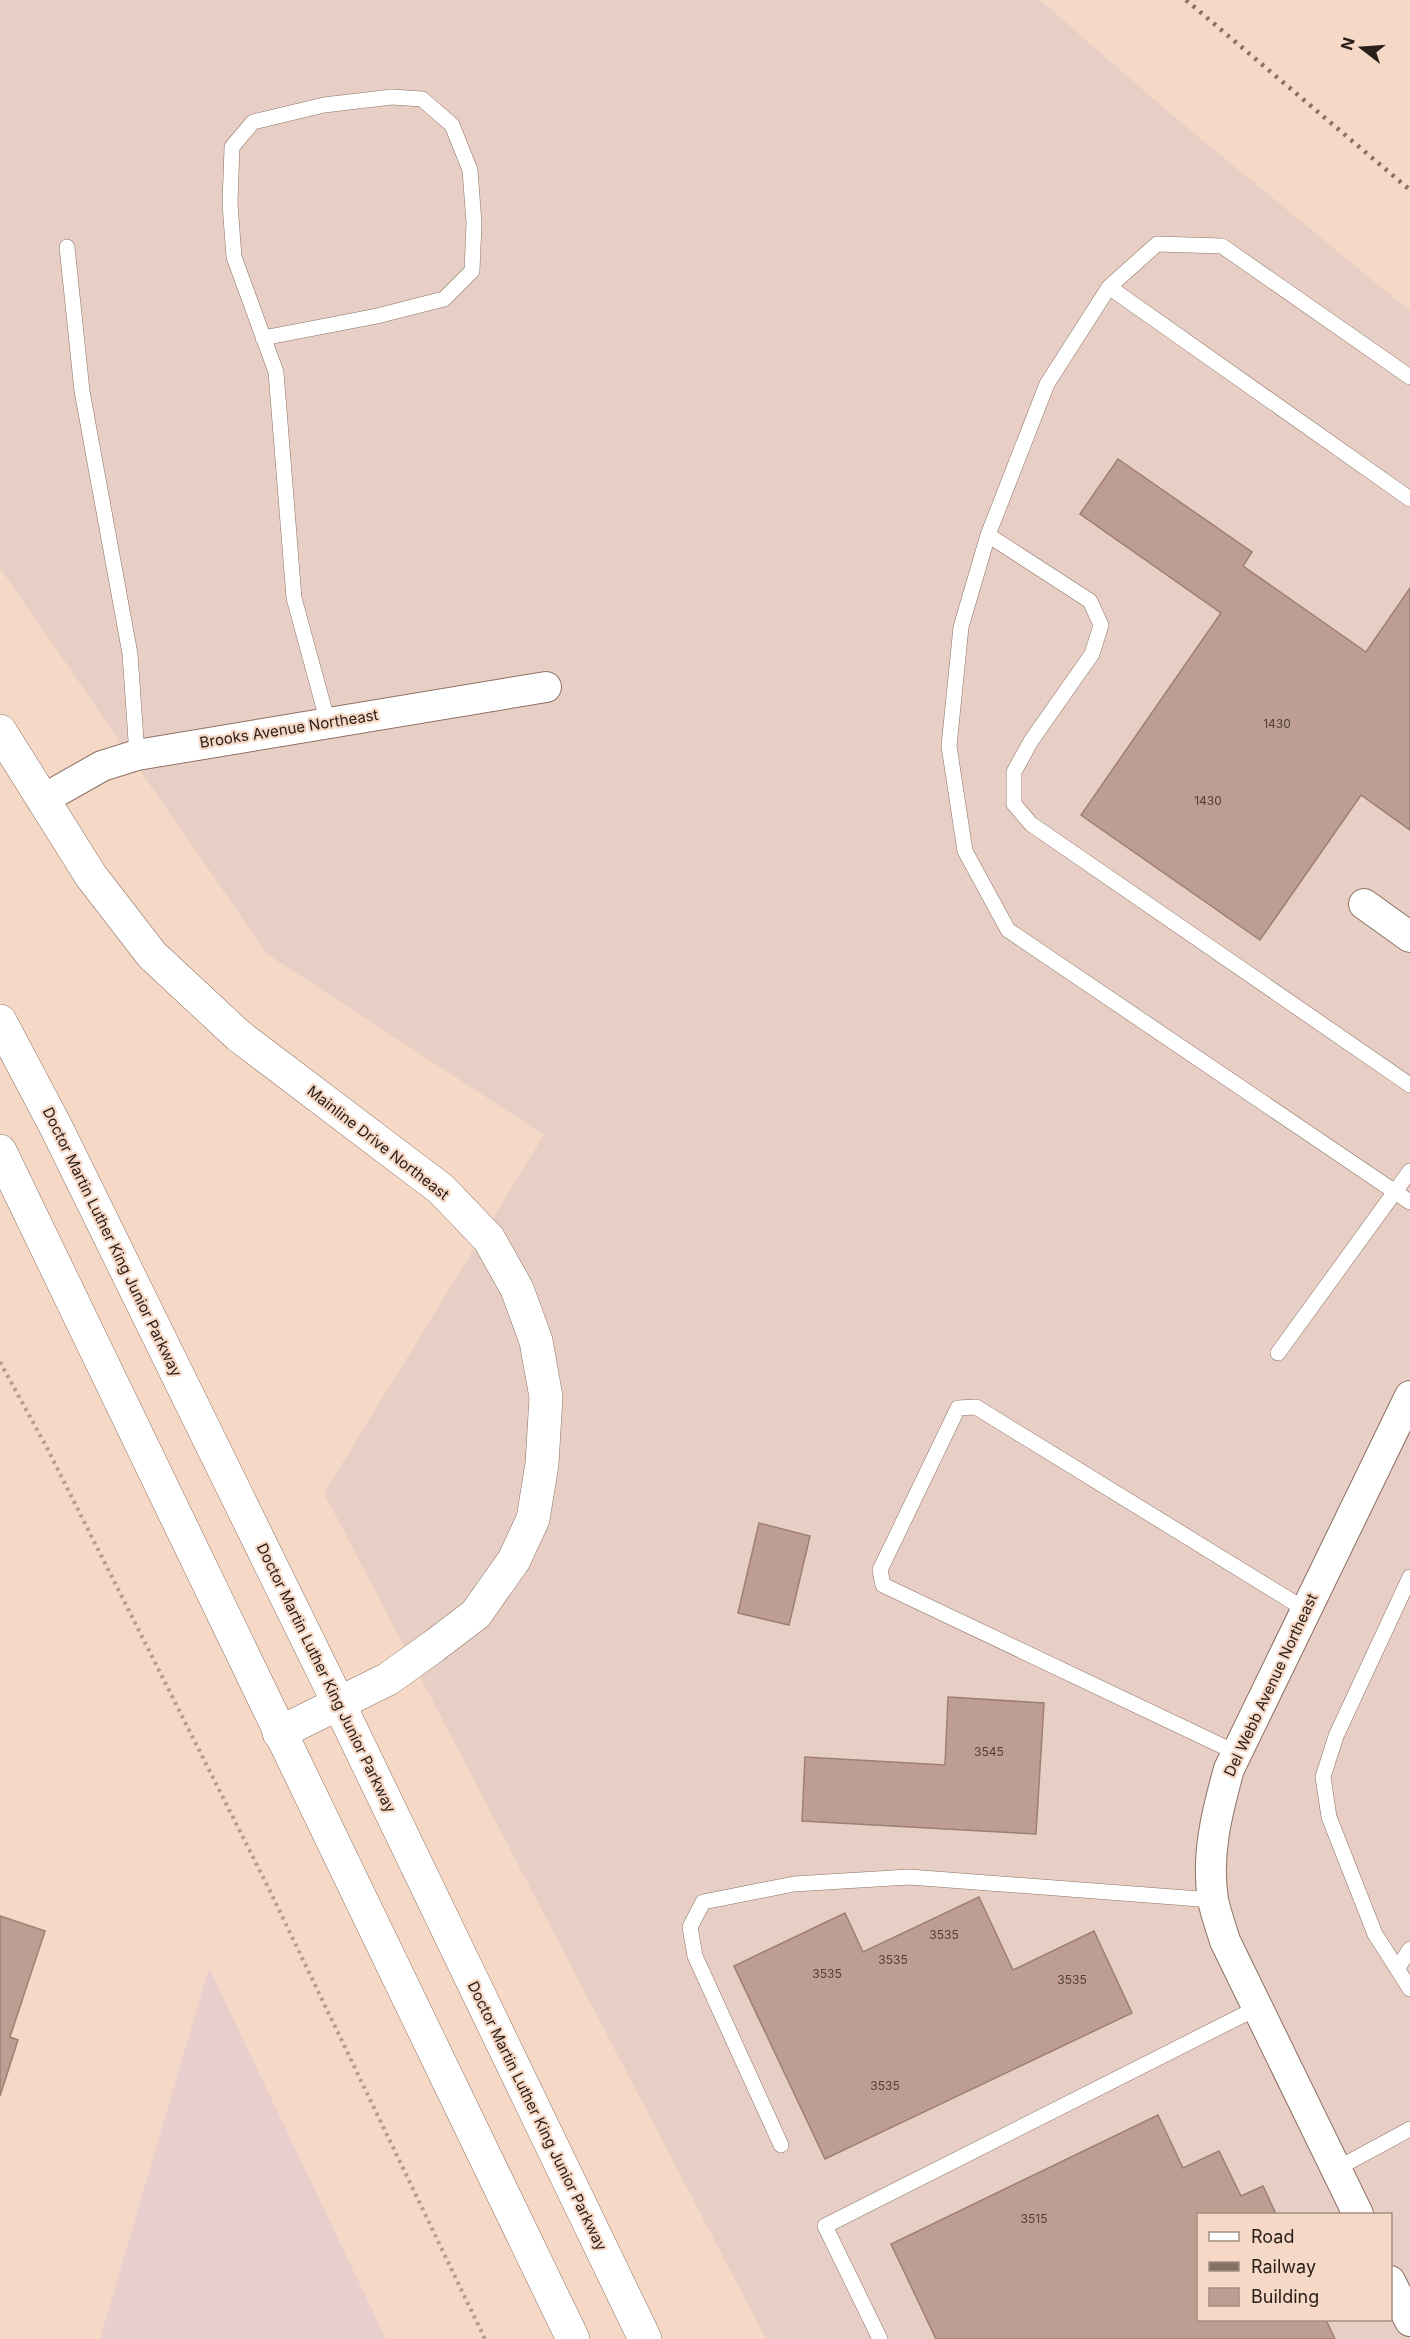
<svg xmlns="http://www.w3.org/2000/svg" width="1410" height="2339" font-family="Inter,sans-serif">
  <rect width="100%" height="100%" fill="#f6d8c6"/>
  <!-- commercial -->
  <path fill="#e8cecd" d="M209,1968L386,2339H100Z"/>
  <!-- industrial -->
  <path fill="#e7cfc5" fill-rule="evenodd" d="M0,0H1040L1172,115L1410,311V2339H766L324,1493L544,1135L267,954L0,568ZM1198,2214H1390V2320H1198Z"/>
  <!-- building -->
  <path fill="#be9e92" stroke="#9d7f73" stroke-width="1.5" d="M1118,459L1252,552L1243,566L1366,652L1410,588V830L1361,795L1260,940L1081,815L1221,613L1080,514Z
    M759,1523L810,1536L789,1625L738,1613Z
    M948,1697L1044,1703L1036,1834L802,1821L805,1757L945,1765Z
    M979,1897L1013,1970L1094,1931L1132,2013L825,2159L734,1966L845,1913L863,1952Z
    M0,1916L45,1931L10,2037L18,2040L0,2096Z
    M1158,2115L1183,2168L1219,2151L1241,2196L1263,2186L1276,2214H1198V2320H1326L1335,2339H936L891,2244Z"/>
  <g fill="none" stroke-linecap="round" stroke-linejoin="round">
    <defs>
      <path id="lane" d="M67,247L82,391L130,654L137,755
        M1109,287L1410,499
        M263,338L377,316L444,299L472,271L474,223L470,170L452,125L422,99L392,97L324,105L253,122L232,147L230,204L234,257L276,372L294,598L328,723
        M1410,377L1222,246L1157,244L1109,287L1047,384L988,535L961,627L949,746L965,851L1008,930L1410,1202
        M988,535L1090,601L1101,625L1092,654L1031,741L1014,772V804L1031,824L1410,1085
        M1278,1353L1410,1171
        M1410,1577L1336,1736L1323,1777L1329,1817L1375,1934L1410,1989
        M1237,1753L883,1585L880,1570L958,1408L976,1407L1306,1610
        M1398,1968L1410,1949
        M781,2145L695,1956L690,1927L703,1902L794,1884L909,1877L1213,1900
        M1336,2169L1410,2129
        M880,2339L825,2226L1257,2008"/>
      <path id="street" d="M42,800L102,766L137,755L546,687
        M1364,904L1410,937
        M1358,2214L1225,1941C1221,1928 1216,1914 1213,1900C1206,1855 1217,1812 1229,1769L1410,1396
        M1390,2281L1410,2321"/>
      <path id="secondary" d="M0,731L91,876L152,955L239,1036L441,1189L489,1239L517,1289L536,1341L546,1397L542,1464L533,1519L514,1560L476,1614L434,1646L388,1679L279,1733"/>
      <path id="highway" d="M0,1021L56,1127L339,1704L645,2339
        M0,1151L573,2339"/>
    </defs>
    <!-- lane casing -->
    <use href="#lane" stroke="#8d7263" stroke-width="16"/>
    <!-- street casing -->
    <use href="#street" stroke="#8d7263" stroke-width="32"/>
    <!-- secondary casing -->
    <use href="#secondary" stroke="#8d7263" stroke-width="34"/>
    <!-- highway casing -->
    <use href="#highway" stroke="#8d7263" stroke-width="34"/>
    <!-- path -->
    <path stroke="#b49c8e" stroke-width="4" stroke-dasharray="3 4.5" stroke-linecap="butt" d="M0,1362L46,1446L269,1889L485,2339"/>
    <!-- lane -->
    <use href="#lane" stroke="#fff" stroke-width="15"/>
    <!-- street -->
    <use href="#street" stroke="#fff" stroke-width="30"/>
    <!-- secondary -->
    <use href="#secondary" stroke="#fff" stroke-width="33"/>
    <!-- highway -->
    <use href="#highway" stroke="#fff" stroke-width="33"/>
    <!-- rail -->
    <path stroke="#857165" stroke-width="4.5" stroke-dasharray="3 6" stroke-linecap="butt" d="M1186,0L1410,190"/>
  </g>
  <g text-anchor="middle" stroke-width="4.5" stroke-linejoin="round" paint-order="stroke">
    <!-- number labels -->
    <g font-size="12" fill="#504037">
      <text x="1277" y="728">1430</text>
      <text x="1208" y="805">1430</text>
      <text x="989" y="1756">3545</text>
      <text x="944" y="1939">3535</text>
      <text x="893" y="1964">3535</text>
      <text x="827" y="1978">3535</text>
      <text x="1072" y="1984">3535</text>
      <text x="885" y="2090">3535</text>
      <text x="1034" y="2223">3515</text>
    </g>
    <!-- street labels -->
    <g font-size="15" fill="#2b2019" stroke="#f6d8c6">
      <text transform="translate(289 729) rotate(-9)" y="5">Brooks Avenue Northeast</text>
      <text transform="translate(378 1143) rotate(38)" y="5">Mainline Drive Northeast</text>
      <text transform="translate(112 1242) rotate(64)" y="5">Doctor Martin Luther King Junior Parkway</text>
      <text transform="translate(326 1678) rotate(64)" y="5">Doctor Martin Luther King Junior Parkway</text>
      <text transform="translate(1271 1685) rotate(-65)" y="5">Del Webb Avenue Northeast</text>
      <text transform="translate(537 2116) rotate(64)" y="5">Doctor Martin Luther King Junior Parkway</text>
    </g>
  </g>
  <!-- legend -->
  <rect x="1197" y="2213" width="195" height="108" fill="#f6d8c6" stroke="#a58e81" stroke-width="1.5"/>
  <rect x="1209" y="2232" width="30" height="9" fill="#ffffff" stroke="#a58e81" stroke-width="1.5"/>
  <text x="1251" y="2243" font-size="18" fill="#2b2019">Road</text>
  <rect x="1209" y="2262" width="30" height="9" fill="#857165" stroke="#a58e81" stroke-width="1.5"/>
  <text x="1251" y="2273" font-size="18" fill="#2b2019">Railway</text>
  <rect x="1209" y="2288" width="30" height="18" fill="#be9e92" stroke="#a58e81" stroke-width="1.5"/>
  <text x="1251" y="2303" font-size="18" fill="#2b2019">Building</text>
  <!-- north arrow -->
  <g transform="translate(1362 48) rotate(287)" stroke="#f6d8c6" stroke-width="4.5" paint-order="stroke">
  <path d="M0-4.5L10 22L0 15L-10 22Z" fill="#2b2019"/>
  <text y="-9" font-size="16" font-weight="bold" text-anchor="middle" fill="#2b2019">N</text>
  </g>
</svg>
